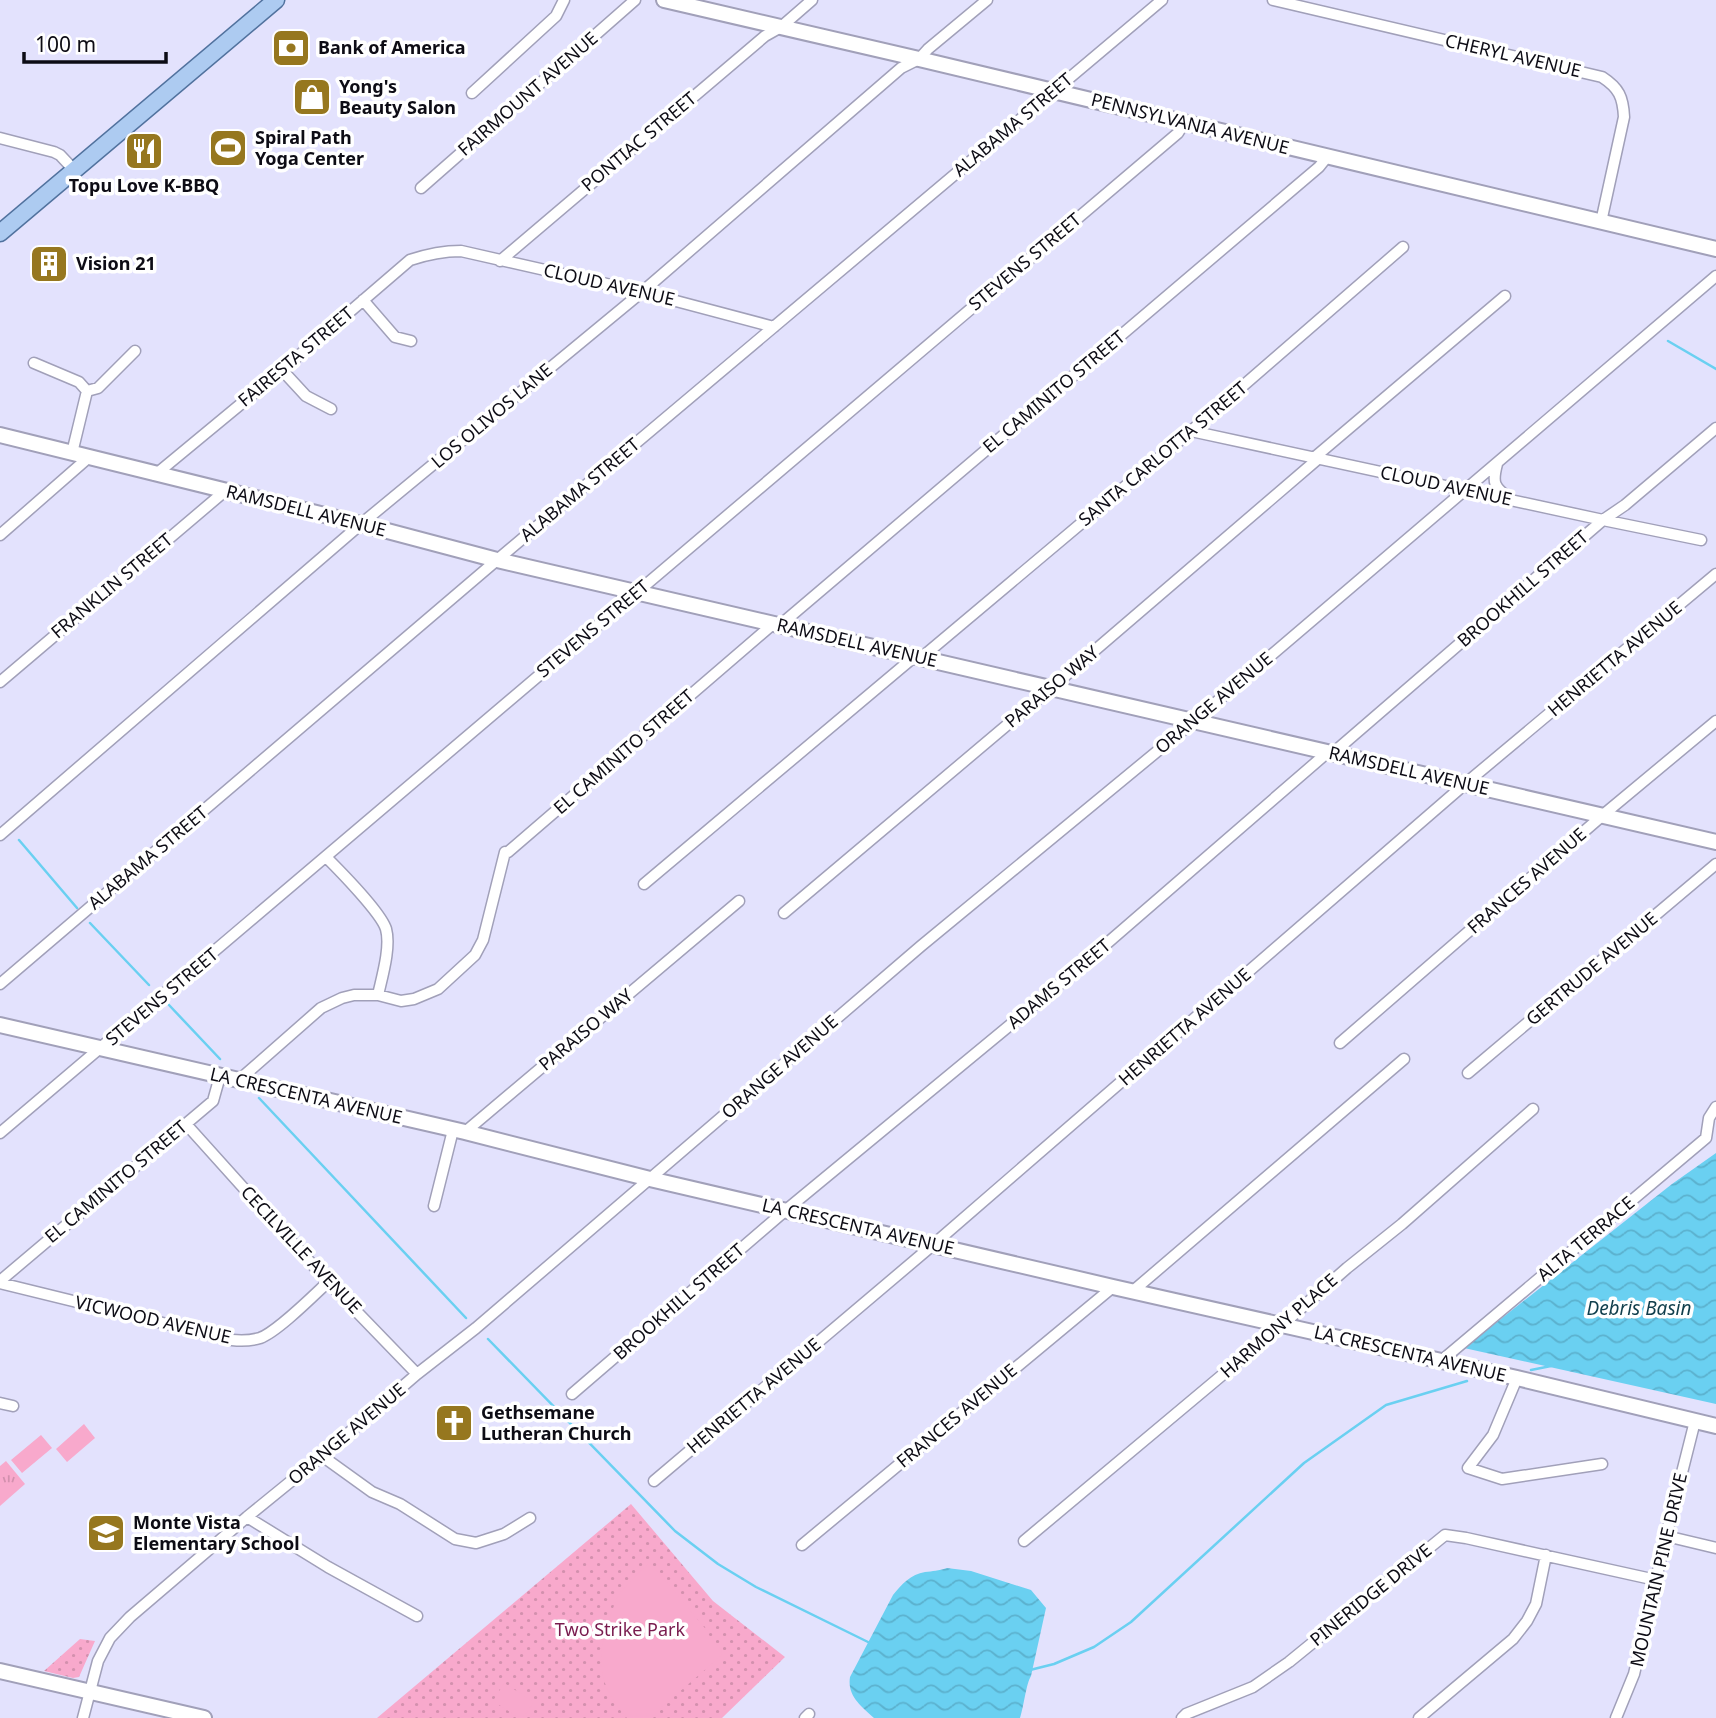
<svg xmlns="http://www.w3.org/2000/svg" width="1716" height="1718" font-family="'Noto Sans',sans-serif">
  <defs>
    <pattern id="grass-tufts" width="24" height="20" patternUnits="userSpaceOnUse" patternTransform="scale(1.75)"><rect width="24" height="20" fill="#f8a9cc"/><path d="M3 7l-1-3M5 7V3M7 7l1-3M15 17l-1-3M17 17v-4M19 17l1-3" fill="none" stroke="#d390ae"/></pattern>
    <pattern id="park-dots" width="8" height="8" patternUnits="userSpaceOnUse" patternTransform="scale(1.75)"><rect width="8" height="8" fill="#f8a9cc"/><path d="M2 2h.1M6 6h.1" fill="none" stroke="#d390ae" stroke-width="1.8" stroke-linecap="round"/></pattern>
    <pattern id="water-waves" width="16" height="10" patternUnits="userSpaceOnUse" patternTransform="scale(1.75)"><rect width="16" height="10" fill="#6ad0f1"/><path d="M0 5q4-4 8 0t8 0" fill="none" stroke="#5bb1ce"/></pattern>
  </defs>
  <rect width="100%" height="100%" fill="#e3e2fd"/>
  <!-- grass -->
  <path fill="url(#grass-tufts)" d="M6,1461L25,1484L0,1506V1466Z"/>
  <!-- park -->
  <path fill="url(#park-dots)" d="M631,1504L713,1601L785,1657L722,1718H377Z
    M80,1639L95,1641L79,1677L73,1678L44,1671Z"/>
  <!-- garden -->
  <path fill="#f8a9cc" d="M84,1424L95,1438L67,1462L56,1449Z
    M41,1435L52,1448L22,1473L11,1460Z
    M650,1562L709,1633L708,1634L722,1651L721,1656L649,1718H627C600,1688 595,1662 608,1623C612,1613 614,1602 620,1593C629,1582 640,1572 650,1562Z
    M504,1683L534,1702L523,1718H519L493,1701Z"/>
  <!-- water -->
  <path fill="url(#water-waves)" d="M1716,1153V1404L1464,1348L1672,1184Z
    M947,1568L971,1571L1031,1590L1046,1608L1031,1676C1026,1684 1024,1706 1020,1718H874C861,1706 847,1696 850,1677L893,1595C901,1585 911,1574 925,1572C933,1571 938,1571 947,1568Z"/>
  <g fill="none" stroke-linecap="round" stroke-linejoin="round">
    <!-- stream -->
    <path stroke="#6ad0f1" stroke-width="2.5" d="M1668,341L1716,369
      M19,840L77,908
      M90,923L149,985
      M169,1005L220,1059
      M259,1098L466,1318
      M488,1339L675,1531L718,1564L756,1587L868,1642
      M1531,1370L1551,1366
      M1030,1670L1054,1664L1094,1647L1131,1622L1304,1463L1386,1405L1467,1381"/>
    <defs>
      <path id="street" d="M1273,0L1602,77C1619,88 1623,97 1624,117L1601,222
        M472,93L556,16L564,0
        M0,138L54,152L60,155L75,171
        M421,188L635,0
        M500,261L765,36L781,27L812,0
        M363,300L395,337L411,341
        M34,363L79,382L87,391
        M282,370L306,396L331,409
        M1191,431L1603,520L1701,540
        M72,453L87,391L98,388L135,351
        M1315,457L1505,296
        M1497,464C1492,483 1494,487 1509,498
        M155,475L282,370L410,260C428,254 442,251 461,251L642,292L774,327
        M0,535L88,458
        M779,626L1319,167L1327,157
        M921,658L1191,431L1403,247
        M0,682L225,491
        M1333,753L1603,520L1625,505L1716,428
        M0,835L361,524L642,292L901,68L919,59L928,49L987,0
        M508,852L773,624
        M326,857C340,871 381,913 386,929C391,947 382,977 378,995
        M644,884L914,657
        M784,913L1051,688L1319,458
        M0,984L497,560L1162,0
        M1340,1043L1603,815L1716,721
        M1468,1073L1716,864
        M239,1080L321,1008L342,998L354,995H378L401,1001L414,999L438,989L475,955L483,940L505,852
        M186,1124L328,1282L417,1374
        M465,1132L739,901
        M0,1133L1178,133L1184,123
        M434,1206L453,1130
        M0,1281L213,1101L220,1076
        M0,1283L232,1340C242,1341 250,1341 260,1338C277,1332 313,1296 328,1282
        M1133,1291L1404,1059
        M1441,1361L1706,1138L1709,1118L1716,1107
        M1517,1378L1493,1435L1468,1468L1502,1479L1602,1464
        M572,1394L786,1210L1067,978L1328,752
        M0,1403L13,1406
        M322,1456L372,1492L400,1504L455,1539L476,1543L504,1534L530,1518
        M654,1481L934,1244L1465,784L1716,574
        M247,1517L328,1567L417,1616
        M1666,1536L1716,1548
        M1024,1541L1282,1325L1347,1268L1402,1224L1533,1109
        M802,1545L1113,1287
        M83,1718L98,1661L110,1638L130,1617L247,1517L322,1456L417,1374L476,1328L921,946L1194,721L1716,276
        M805,1718L809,1714
        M1182,1718L1186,1714L1253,1687L1289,1662L1445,1535L1466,1538L1656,1580
        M1419,1718L1513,1639L1527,1621L1536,1604L1546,1555
        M1616,1718L1634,1674L1666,1536L1695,1421"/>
      <path id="secondary" d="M664,0L919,59L1716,249
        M0,435L361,524L497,560L1716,842
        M0,1025L465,1132L650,1179L1113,1287L1517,1378L1716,1426
        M0,1671L204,1718"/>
      <path id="primary" d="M0,233L276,0"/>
    </defs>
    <!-- street casing -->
    <use href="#street" stroke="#a1a0b9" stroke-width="13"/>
    <!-- secondary casing -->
    <use href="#secondary" stroke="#a1a0b9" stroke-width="18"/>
    <!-- primary casing -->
    <use href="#primary" stroke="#51729e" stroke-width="19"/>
    <!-- street -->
    <use href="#street" stroke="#fff" stroke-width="10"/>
    <!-- secondary -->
    <use href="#secondary" stroke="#fff" stroke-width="14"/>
    <!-- primary -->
    <use href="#primary" stroke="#adcbf1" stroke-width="16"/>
  </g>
  <!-- icons -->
  <defs>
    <symbol id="bank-square" viewBox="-11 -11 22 22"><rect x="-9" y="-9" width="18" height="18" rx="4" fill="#96771f" stroke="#fff"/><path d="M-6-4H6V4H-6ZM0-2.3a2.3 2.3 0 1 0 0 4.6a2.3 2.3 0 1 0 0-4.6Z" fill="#fff"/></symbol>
    <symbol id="shop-square" viewBox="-11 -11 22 22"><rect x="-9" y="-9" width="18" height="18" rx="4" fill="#96771f" stroke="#fff"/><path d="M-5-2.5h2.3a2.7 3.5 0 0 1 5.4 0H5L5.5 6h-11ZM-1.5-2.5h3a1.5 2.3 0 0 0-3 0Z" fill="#fff"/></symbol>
    <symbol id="stadium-square" viewBox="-11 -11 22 22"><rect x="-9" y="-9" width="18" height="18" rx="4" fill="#96771f" stroke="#fff"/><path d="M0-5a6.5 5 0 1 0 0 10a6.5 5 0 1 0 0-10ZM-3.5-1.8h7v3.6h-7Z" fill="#fff"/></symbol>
    <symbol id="restaurant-square" viewBox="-11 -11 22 22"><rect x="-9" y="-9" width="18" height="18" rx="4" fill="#96771f" stroke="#fff"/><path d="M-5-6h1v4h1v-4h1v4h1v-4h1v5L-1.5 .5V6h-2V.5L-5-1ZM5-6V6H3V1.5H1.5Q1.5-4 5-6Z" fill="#fff"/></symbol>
    <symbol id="building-square" viewBox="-11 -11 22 22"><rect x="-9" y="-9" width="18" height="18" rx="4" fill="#96771f" stroke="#fff"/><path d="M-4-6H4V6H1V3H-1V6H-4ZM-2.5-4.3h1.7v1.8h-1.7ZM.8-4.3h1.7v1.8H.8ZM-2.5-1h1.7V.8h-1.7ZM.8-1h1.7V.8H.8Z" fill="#fff"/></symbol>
    <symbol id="church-square" viewBox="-11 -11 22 22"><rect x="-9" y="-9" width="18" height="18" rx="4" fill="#96771f" stroke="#fff"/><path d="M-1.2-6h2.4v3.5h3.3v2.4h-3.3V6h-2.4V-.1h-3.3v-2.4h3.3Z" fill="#fff"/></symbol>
    <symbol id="school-square" viewBox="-11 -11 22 22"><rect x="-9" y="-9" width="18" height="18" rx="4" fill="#96771f" stroke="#fff"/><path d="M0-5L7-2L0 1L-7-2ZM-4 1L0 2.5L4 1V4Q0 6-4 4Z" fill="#fff"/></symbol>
  </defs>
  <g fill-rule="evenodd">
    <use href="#bank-square" x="269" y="26" width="44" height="44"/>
    <use href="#shop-square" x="290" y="75" width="44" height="44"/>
    <use href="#stadium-square" x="206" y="126" width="44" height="44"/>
    <use href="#restaurant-square" x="122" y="129" width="44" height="44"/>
    <use href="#building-square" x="27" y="242" width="44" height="44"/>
    <use href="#church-square" x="432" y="1401" width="44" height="44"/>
    <use href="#school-square" x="84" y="1511" width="44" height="44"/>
  </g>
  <g text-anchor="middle" stroke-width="7" stroke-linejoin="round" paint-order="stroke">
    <!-- poi labels -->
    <g font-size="18" font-weight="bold" fill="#0d0c15" stroke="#fff" text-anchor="start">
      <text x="318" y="54">Bank of America</text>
      <text x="339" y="93">Yong's<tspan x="339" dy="21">Beauty Salon</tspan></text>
      <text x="255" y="144">Spiral Path<tspan x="255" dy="21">Yoga Center</tspan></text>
      <text x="144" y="192" text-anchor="middle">Topu Love K-BBQ</text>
      <text x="76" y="270">Vision 21</text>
      <text x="481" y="1419">Gethsemane<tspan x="481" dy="21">Lutheran Church</tspan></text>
      <text x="133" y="1529">Monte Vista<tspan x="133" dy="21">Elementary School</tspan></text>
    </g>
    <!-- street labels -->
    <g font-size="18" fill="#0d0c15" stroke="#fff">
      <text transform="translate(1513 56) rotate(13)" y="6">CHERYL AVENUE</text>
      <text transform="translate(528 94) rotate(-41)" y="6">FAIRMOUNT AVENUE</text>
      <text transform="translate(1190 124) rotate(14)" y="6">PENNSYLVANIA AVENUE</text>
      <text transform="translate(1013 125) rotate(-40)" y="6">ALABAMA STREET</text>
      <text transform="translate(639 142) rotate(-40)" y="6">PONTIAC STREET</text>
      <text transform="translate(1025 262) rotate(-40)" y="6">STEVENS STREET</text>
      <text transform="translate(609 285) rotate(13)" y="6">CLOUD AVENUE</text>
      <text transform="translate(296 357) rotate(-40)" y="6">FAIRESTA STREET</text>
      <text transform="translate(1054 392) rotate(-40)" y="6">EL CAMINITO STREET</text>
      <text transform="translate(492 416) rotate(-40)" y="6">LOS OLIVOS LANE</text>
      <text transform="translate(1163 454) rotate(-40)" y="6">SANTA CARLOTTA STREET</text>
      <text transform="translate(1446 486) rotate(12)" y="6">CLOUD AVENUE</text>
      <text transform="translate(580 490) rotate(-40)" y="6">ALABAMA STREET</text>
      <text transform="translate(306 511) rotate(14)" y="6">RAMSDELL AVENUE</text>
      <text transform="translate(112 586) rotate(-40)" y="6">FRANKLIN STREET</text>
      <text transform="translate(1523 589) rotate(-41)" y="6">BROOKHILL STREET</text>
      <text transform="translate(593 629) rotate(-40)" y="6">STEVENS STREET</text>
      <text transform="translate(857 643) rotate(13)" y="6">RAMSDELL AVENUE</text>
      <text transform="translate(1615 659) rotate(-40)" y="6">HENRIETTA AVENUE</text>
      <text transform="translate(1052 687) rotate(-40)" y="6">PARAISO WAY</text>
      <text transform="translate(1214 703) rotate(-40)" y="6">ORANGE AVENUE</text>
      <text transform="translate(624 752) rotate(-41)" y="6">EL CAMINITO STREET</text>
      <text transform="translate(1409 771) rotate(13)" y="6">RAMSDELL AVENUE</text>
      <text transform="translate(148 858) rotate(-40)" y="6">ALABAMA STREET</text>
      <text transform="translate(1527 881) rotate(-41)" y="6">FRANCES AVENUE</text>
      <text transform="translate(1592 969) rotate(-40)" y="6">GERTRUDE AVENUE</text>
      <text transform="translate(1059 984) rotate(-40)" y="6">ADAMS STREET</text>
      <text transform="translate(162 997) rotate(-40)" y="6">STEVENS STREET</text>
      <text transform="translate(1185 1027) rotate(-41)" y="6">HENRIETTA AVENUE</text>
      <text transform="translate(586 1030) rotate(-40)" y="6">PARAISO WAY</text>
      <text transform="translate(780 1067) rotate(-41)" y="6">ORANGE AVENUE</text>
      <text transform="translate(306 1096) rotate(13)" y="6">LA CRESCENTA AVENUE</text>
      <text transform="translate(116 1182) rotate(-40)" y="6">EL CAMINITO STREET</text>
      <text transform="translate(858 1227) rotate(13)" y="6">LA CRESCENTA AVENUE</text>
      <text transform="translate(1586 1239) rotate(-40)" y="6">ALTA TERRACE</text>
      <text transform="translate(301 1250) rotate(47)" y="6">CECILVILLE AVENUE</text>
      <text transform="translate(679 1302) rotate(-41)" y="6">BROOKHILL STREET</text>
      <text transform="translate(153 1320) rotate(13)" y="6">VICWOOD AVENUE</text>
      <text transform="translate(1279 1326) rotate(-41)" y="6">HARMONY PLACE</text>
      <text transform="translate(1410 1354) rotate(13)" y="6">LA CRESCENTA AVENUE</text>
      <text transform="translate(754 1396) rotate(-40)" y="6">HENRIETTA AVENUE</text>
      <text transform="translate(957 1416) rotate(-40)" y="6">FRANCES AVENUE</text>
      <text transform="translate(347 1434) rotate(-40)" y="6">ORANGE AVENUE</text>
      <text transform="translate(1659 1570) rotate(-77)" y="6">MOUNTAIN PINE DRIVE</text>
      <text transform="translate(1371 1595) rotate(-39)" y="6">PINERIDGE DRIVE</text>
    </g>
    <!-- park labels -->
    <g font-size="18" fill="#781b4e" stroke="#fff">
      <text x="620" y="1636">Two Strike Park</text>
    </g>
    <!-- water labels -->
    <g font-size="19" font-style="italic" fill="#103e4c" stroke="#fff">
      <text x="1639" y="1315">Debris Basin</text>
    </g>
  </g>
  <!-- scale -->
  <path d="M24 52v10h142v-10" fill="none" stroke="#0d0c15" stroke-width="3.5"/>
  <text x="35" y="52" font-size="21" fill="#0d0c15" stroke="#ffffff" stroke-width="5" paint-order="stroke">100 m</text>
</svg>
